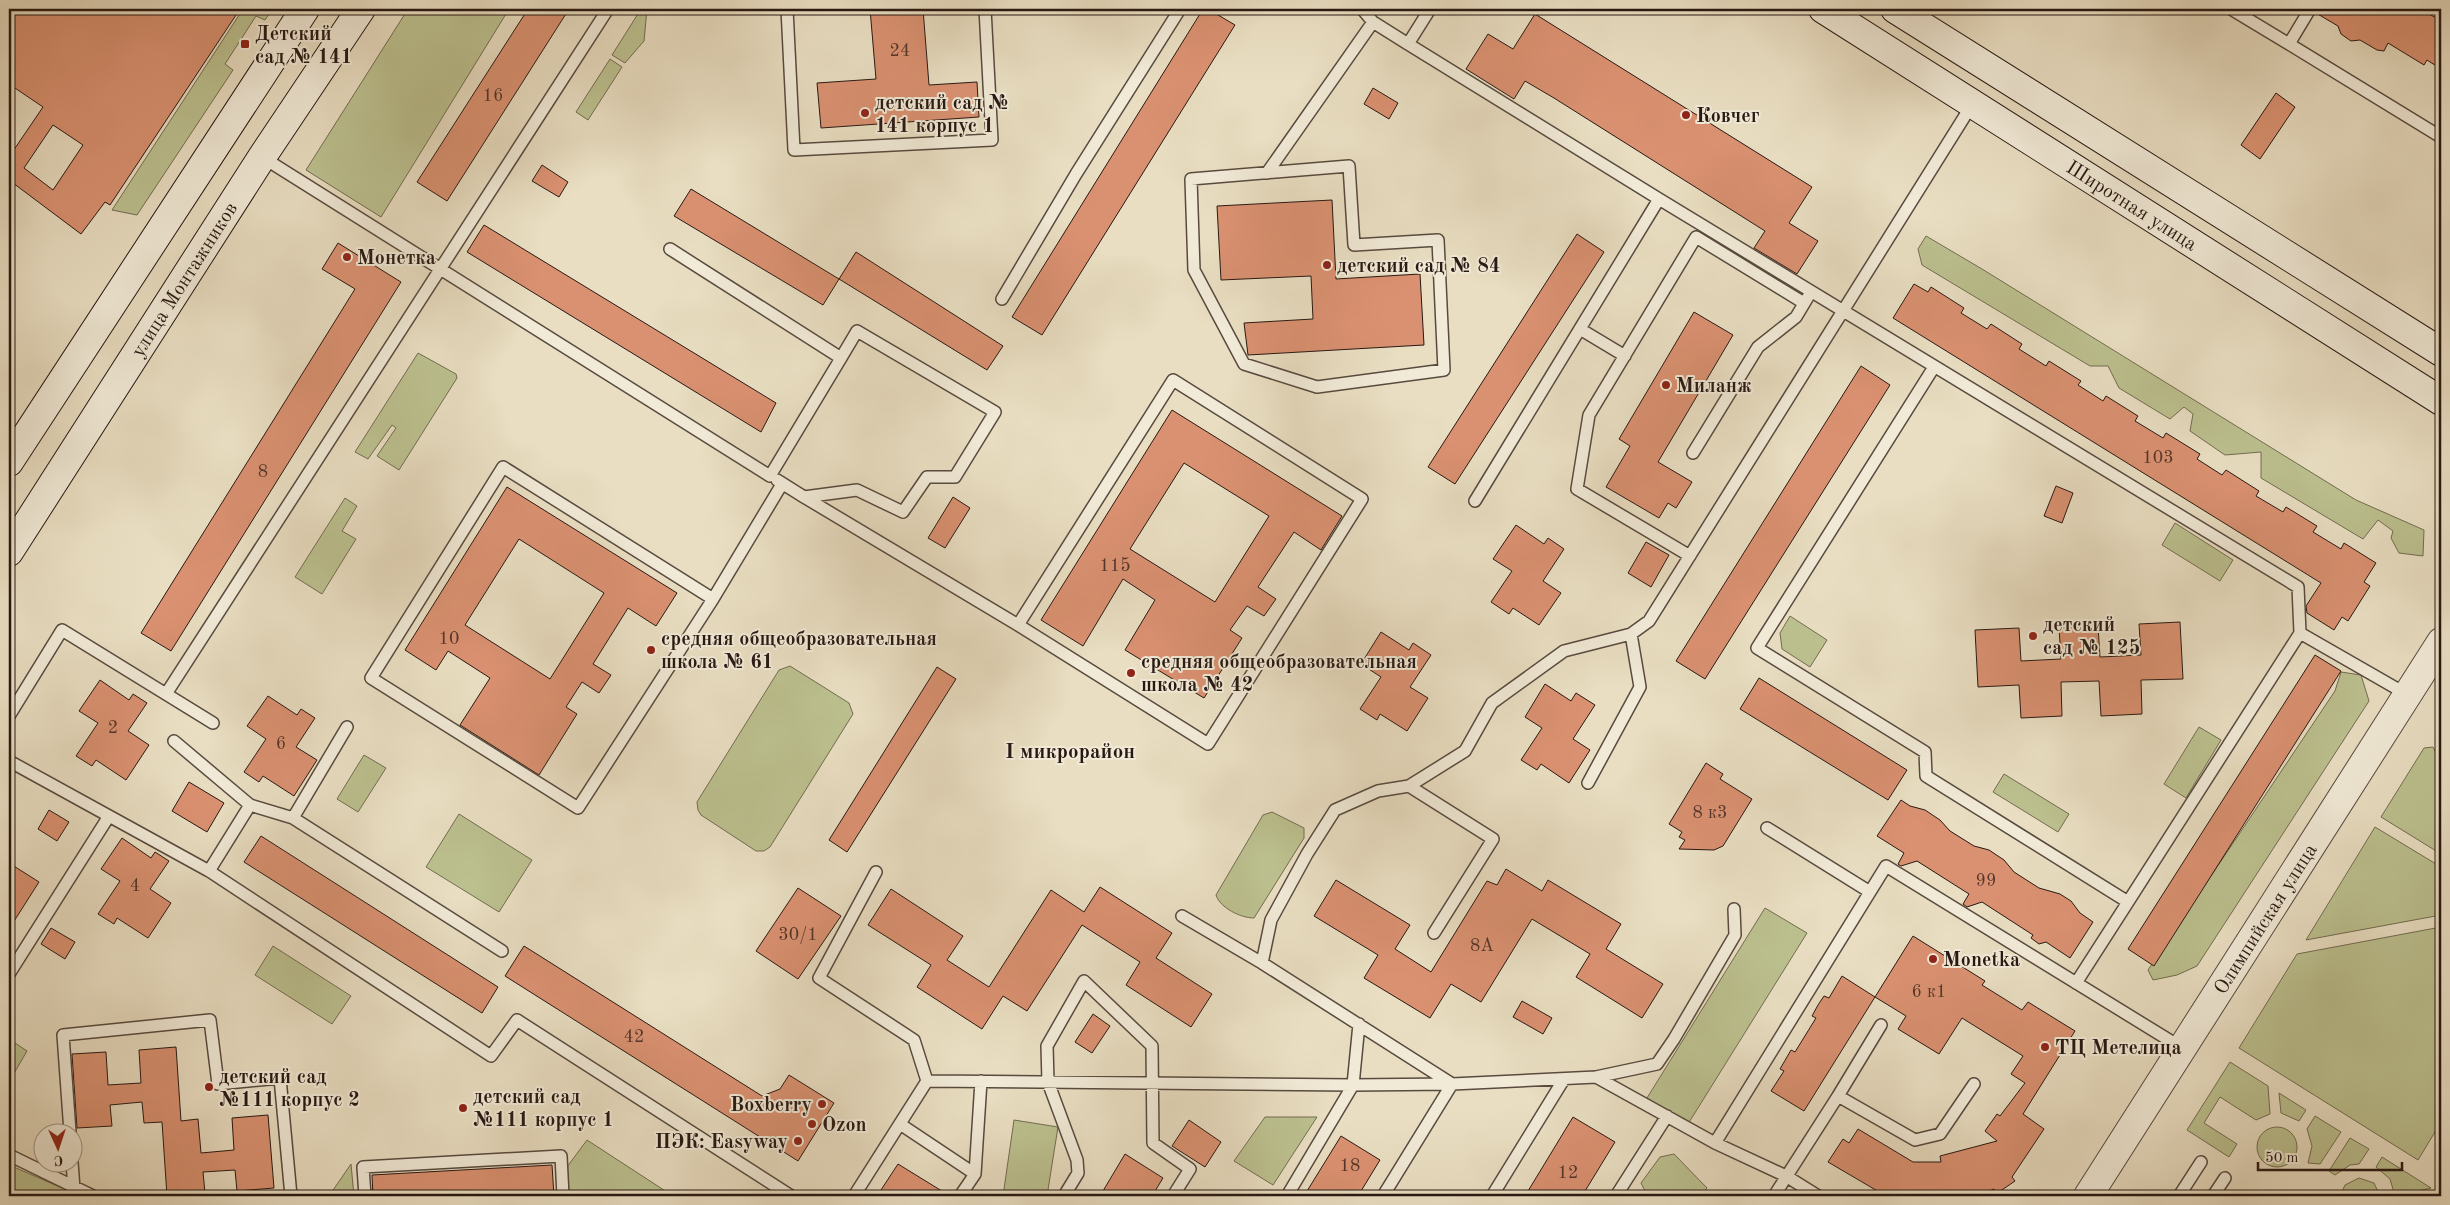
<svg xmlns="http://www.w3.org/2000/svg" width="2450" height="1205" font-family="'Old Standard TT',serif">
  <rect width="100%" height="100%" fill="#e9dec2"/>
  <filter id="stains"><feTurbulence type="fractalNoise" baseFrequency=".004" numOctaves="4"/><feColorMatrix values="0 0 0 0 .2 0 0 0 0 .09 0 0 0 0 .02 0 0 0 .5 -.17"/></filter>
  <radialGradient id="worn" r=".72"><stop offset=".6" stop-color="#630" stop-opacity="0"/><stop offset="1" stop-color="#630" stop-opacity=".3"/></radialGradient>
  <!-- green -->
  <path fill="#bcc08f" stroke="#726c51" d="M243,9H272L265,20L256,16L225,64L233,70L137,215L112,210Z
    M408,9H509L381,217L306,170Z
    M641,9H647L644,41L625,63L612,55Z
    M610,59L622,67L588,120L576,112Z
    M1926,236L1982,269L2356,500L2424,530L2423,556L2399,553L2391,538L2393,531L2378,520L2363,539L2261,478V452L2225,455L2190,431L2193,414L2184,407L2170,419L2119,388L2108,366H2090L1922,265L1918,249Z
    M418,353L456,374L457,378L399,470L377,456L396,428L392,425L368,459L355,452Z
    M345,498L357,506L342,531L356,539L322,594L295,577Z
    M2175,523L2233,560L2220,581L2162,545Z
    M1790,616L1827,640L1810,667L1782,649L1780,633Z
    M790,666L849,703L853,714L770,847L764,851H756L701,815L698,810L697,802L779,670Z
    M2341,672L2361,675L2369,701L2197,966L2177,975L2153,980L2148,970L2335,691Z
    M2199,727L2221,740L2186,798L2164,784Z
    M2433,747L2441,763V854L2381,817L2424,748Z
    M364,755L386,768L358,812L337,799Z
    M2004,774L2069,814L2058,832L1993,792Z
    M1272,812L1304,828V838L1254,918C1241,918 1220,908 1216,895L1263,815Z
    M459,814L532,860L499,912L426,867Z
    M2375,827L2441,867V915L2306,940Z
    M1765,908L1807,933L1688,1124L1647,1098Z
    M2441,927V1122L2418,1160L2239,1048L2297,954Z
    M273,946L351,996L332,1024L255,975Z
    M9,1039L27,1051L9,1082Z
    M2230,1062L2268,1086L2270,1114L2256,1120L2220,1097L2204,1123L2237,1144L2229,1157L2187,1130Z
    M2279,1093L2306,1110L2299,1121L2281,1113Z
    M2315,1116L2341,1132L2320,1164L2308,1163L2312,1146L2307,1129Z
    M1265,1117H1317L1273,1185L1234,1161Z
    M1014,1120L1058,1127L1047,1196H1003Z
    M2257 1147a20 20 0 1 1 40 0a20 20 0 1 1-40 0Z
    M2350,1138L2369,1149L2359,1164L2350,1165L2335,1175L2329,1171Z
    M587,1140L673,1196H569L567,1167Z
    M1674,1154L1707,1188L1702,1196L1647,1195L1641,1183L1660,1157Z
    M2382,1157L2431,1188L2395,1196L2390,1179L2376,1167Z
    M351,1164L354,1196H329Z
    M9,1165L81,1196H11L9,1195Z
    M2359,1178L2374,1183L2380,1196H2340L2345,1185Z"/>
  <!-- building -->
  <path fill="#da9171" stroke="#281813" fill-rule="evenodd" d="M9,9H240L110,205L105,202L81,234L13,183L9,190V157L43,107L9,84ZM53,125L83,145L53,190L24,168Z
    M528,9H569L447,201L417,182Z
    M870,9H923L929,85L977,82L979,117L821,128L817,83L876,79Z
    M1203,9H1208L1235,25L1042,335L1012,317Z
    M2317,9H2421L2441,21V69L2427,60L2424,65L2388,43L2384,51L2377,50L2360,40L2351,41L2341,34L2338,26L2316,13Z
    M1535,14L1812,187L1789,223L1818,241L1797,274L1754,248L1765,231L1554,98L1525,81L1514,99L1466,69L1488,34L1513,49Z
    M1373,88L1398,103L1389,119L1364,104Z
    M2276,93L2295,107L2260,159L2241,145Z
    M542,165L568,182L559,197L532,181Z
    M691,189L839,279L823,305L674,216Z
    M1332,200L1336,279L1420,274L1424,345L1248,355L1244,323L1313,319L1311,276L1221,280L1217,206Z
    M484,225L776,403L761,432L467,252Z
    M1577,234L1604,252L1455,484L1428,467Z
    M338,243L401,282L171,651L141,633L355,289L322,269Z
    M856,252L1003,346L987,370L839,279Z
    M1914,284L1928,292L1931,287L1964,308L1961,313L1987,329L1991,324L2022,344L2019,349L2046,366L2049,361L2081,381L2078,385L2103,401L2106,396L2138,416L2135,421L2163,438L2166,433L2200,454L2197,459L2222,475L2226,470L2259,491L2256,496L2283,512L2286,507L2317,526L2313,532L2341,549L2344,543L2376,563L2364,582L2370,586L2348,621L2342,617L2334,630L2307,613L2306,606L2321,583L1893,318Z
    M1694,312L1733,335L1658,462L1692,482L1676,508L1668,503L1659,518L1606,487L1630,446L1619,439Z
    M1861,366L1890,385L1705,679L1676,661Z
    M1172,410L1342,516L1321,550L1294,532L1258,587L1276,599L1264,616L1247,606L1230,630L1242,638L1204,698L1125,650L1155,600L1123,579L1083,646L1041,620ZM1184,463L1269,516L1215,602L1130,549Z
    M2056,486L2073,493L2062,523L2044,516Z
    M507,487L677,593L656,626L628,608L593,664L611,675L599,693L582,682L566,707L577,714L539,775L460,725L490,678L448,651L436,670L405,650ZM519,539L604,593L550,679L465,625Z
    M953,497L970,508L945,548L928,538Z
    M1516,525L1544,544L1548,538L1564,549L1543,581L1561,593L1539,625L1513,608L1509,614L1491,602L1512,571L1493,559Z
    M1646,542L1669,555L1651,587L1628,573Z
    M2180,622L2183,679L2141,680L2142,714L2101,716L2099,681L2061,682L2062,716L2021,718L2019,685L1978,687L1975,630L2019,628L2021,661L2061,659L2059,628L2098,626L2100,657L2141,655L2139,624Z
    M1381,632L1409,650L1413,643L1431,655L1410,687L1428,698L1407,731L1380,714L1377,720L1360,709L1381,677L1361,664Z
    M2315,655L2341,671L2154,966L2128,949Z
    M937,667L956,679L847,852L829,840Z
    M1759,678L1907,770L1888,800L1740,709Z
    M100,680L129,700L133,694L147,703L128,731L149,745L126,780L96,760L92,766L76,756L98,723L79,711Z
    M1545,684L1571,701L1576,693L1595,705L1573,739L1590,750L1569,783L1541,764L1537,770L1521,760L1542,728L1525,717Z
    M268,696L297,715L301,709L315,718L296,747L317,760L294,796L263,776L259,782L244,772L266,739L247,726Z
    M1706,763L1723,774L1720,779L1752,799L1723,846L1714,850L1679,849L1685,840L1679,837L1682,832L1669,824Z
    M189,782L224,803L207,832L172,811Z
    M1901,800L1910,806L1925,810L1940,820L1950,831L1974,846L1989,850L2004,860L2014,872L2039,888L2060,894L2071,901L2080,913L2093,922L2070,958L2046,942L2039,944L2031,938L2033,935L1982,902L1967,907L1963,904L1969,894L1917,861L1901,866L1898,864L1904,853L1877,836Z
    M49,810L69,822L57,841L38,829Z
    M261,836L498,987L482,1013L244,862Z
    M122,838L151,858L155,852L169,861L150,889L171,903L148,938L117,918L114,924L98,914L120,881L101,869Z
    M9,863L39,882L9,929Z
    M1506,869L1542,891L1548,880L1621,924L1606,949L1663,984L1642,1018L1576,977L1590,954L1532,919L1481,1002L1451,984L1430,1018L1364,978L1378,955L1314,916L1336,880L1410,925L1395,949L1431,972L1487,881L1497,885Z
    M1100,887L1172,933L1156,958L1212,994L1191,1027L1126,985L1140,962L1082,925L1027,1011L1003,996L982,1029L917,987L931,965L868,925L891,889L963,936L947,960L989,987L1051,890L1084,912Z
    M798,888L841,916L798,979L756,951Z
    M51,928L75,942L65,959L41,944Z
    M1913,936L1985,981L1982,985L2022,1010L2028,1002L2075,1031L2023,1114L2044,1129L2012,1177L2015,1181L1996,1194L1994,1189L1978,1196H1886L1828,1162L1843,1139L1849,1143L1858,1129L1913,1162H1941L1940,1156L1997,1141L1985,1131L1997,1114L2000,1116L2025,1083L2011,1074L2023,1056L1962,1018L1939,1054L1898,1029L1906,1016L1875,997Z
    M524,946L762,1096L780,1089L789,1075L834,1103L798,1161L505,976Z
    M1842,976L1875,997L1804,1111L1771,1091L1784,1071L1780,1069L1791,1050L1795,1052L1816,1018L1812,1016L1818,1005L1824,996L1829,998Z
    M1522,1001L1552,1018L1543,1034L1513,1017Z
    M1093,1014L1110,1026L1092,1053L1075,1042Z
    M176,1047L181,1121L198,1119L201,1153L234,1150L232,1118L268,1115L274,1188L237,1191L235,1170L203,1172L205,1193L167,1196L162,1122L144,1123L142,1102L110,1105L112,1126L77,1128L72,1054L106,1052L108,1085L141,1083L139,1050Z
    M1573,1117L1615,1142L1582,1196H1525Z
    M1189,1120L1221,1142L1205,1167L1172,1146Z
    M1341,1136L1380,1160L1358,1196H1304Z
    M1125,1154L1163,1178L1152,1196H1100Z
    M898,1164L950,1196H877Z
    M552,1165L554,1196H373L372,1175Z"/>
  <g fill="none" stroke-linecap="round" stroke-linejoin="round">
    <defs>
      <path id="service" d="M787,9L794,150L992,140L985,9
        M1362,9L1373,22L1408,44L1430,9
        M2231,9L2289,44
        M2310,9L2289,44L2441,137
        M1408,44L1659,199
        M262,157L770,476L841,358L670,249
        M1349,166L1354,245L1438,240L1444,370L1317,387L1244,364L1194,270L1191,179Z
        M1267,173L1373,22
        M1002,299L1076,174L1180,9
        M1580,329L1625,356
        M1934,367L1757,648L1925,752L1926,776L2128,902L2076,983
        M1173,380L1362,499L1208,744L1018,625Z
        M1693,453L1758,347L1796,317L1808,297
        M777,480L804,497L857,490L903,512L927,477H955L995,412L857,331L841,358
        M804,497L1018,625
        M1475,501L1659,199L2298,587L2300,633L2408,695
        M1690,556L1577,489L1589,415L1696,237L1804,303
        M713,599L503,467L371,678L578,808L713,599L782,484
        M166,694L608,9
        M9,716L62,630L213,723
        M174,741L250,805
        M9,761L109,816
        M1588,783L1640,687L1631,634
        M1409,786L1493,839L1434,933
        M293,818L347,727
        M1767,828L1870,892
        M209,871L250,805L293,818L502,951
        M876,872L819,978L914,1040L927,1081
        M2128,902L2300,633
        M1182,916L1262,963
        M9,974L109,816L209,871L491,1056L517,1020L791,1196
        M1596,1077L1657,1064L1674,1039L1735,935L1734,909
        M1838,1096L1881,1025
        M900,1124L975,1174
        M70,1132L63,1035L210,1020L218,1084L280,1078L291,1196
        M1715,1143L1886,866L2182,1048
        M9,1155L93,1196
        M72,1162L74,1189
        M365,1196L363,1167L561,1156L563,1196
        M854,1196L927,1081L1353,1085L1452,1084L1596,1077L1715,1143L1786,1176L1818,1196
        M960,1196L975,1174L981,1081
        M1064,1196L1078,1173L1077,1160L1048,1082L1047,1046L1084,981L1152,1046L1153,1143L1190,1169L1173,1196
        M1287,1196L1353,1085L1359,1024
        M1383,1196L1452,1084L1262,963L1271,920L1307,854L1335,810L1378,791L1409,786L1465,751L1492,703L1564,651L1631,634L1649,621L1973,103
        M1492,1196L1564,1079
        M1616,1196L1667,1116
        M1774,1196L1838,1096L1915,1140L1940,1134L1974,1084
        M2179,1196L2201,1162
        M2213,1196L2225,1178"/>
      <g id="tertiary">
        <path id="s1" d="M2088,1196L2441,642"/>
      </g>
      <g id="secondary">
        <path id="s2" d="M1823,9L2441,401"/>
        <path d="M1895,9L2441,352"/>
        <path d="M9,462L305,9"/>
        <path id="s3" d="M9,552L262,157L361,9"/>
      </g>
    </defs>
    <!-- service casing -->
    <use href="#service" stroke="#584a3f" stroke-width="14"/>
    <!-- tertiary casing -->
    <use href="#tertiary" stroke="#584a3f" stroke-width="30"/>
    <!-- secondary casing -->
    <use href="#secondary" stroke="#281813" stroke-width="30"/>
    <!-- service -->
    <use href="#service" stroke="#f1ead7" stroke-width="11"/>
    <!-- tertiary -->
    <use href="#tertiary" stroke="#f1ead7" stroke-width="28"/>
    <!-- secondary -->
    <use href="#secondary" stroke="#f1ead7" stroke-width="28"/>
  </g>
  <!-- markers -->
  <g fill="#8f2418" stroke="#f1ead7" stroke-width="2">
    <rect x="240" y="39" width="10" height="10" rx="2.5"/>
    <circle cx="865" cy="113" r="5"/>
    <circle cx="1686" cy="115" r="5"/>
    <circle cx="347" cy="257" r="5"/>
    <circle cx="1327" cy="265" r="5"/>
    <circle cx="1666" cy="385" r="5"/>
    <circle cx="2033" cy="636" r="5"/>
    <circle cx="651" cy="650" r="5"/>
    <circle cx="1131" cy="673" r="5"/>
    <circle cx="1933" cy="959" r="5"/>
    <circle cx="2045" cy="1047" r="5"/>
    <circle cx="209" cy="1087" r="5"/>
    <circle cx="822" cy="1104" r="5"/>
    <circle cx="463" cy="1108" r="5"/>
    <circle cx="812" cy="1124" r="5"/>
    <circle cx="798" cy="1141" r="5"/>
  </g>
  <g text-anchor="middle" stroke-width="4" stroke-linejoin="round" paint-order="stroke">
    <!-- number labels -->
    <g font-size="18" fill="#54362a">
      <text x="900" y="56">24</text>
      <text x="493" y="101">16</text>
      <text x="2158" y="463">103</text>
      <text x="263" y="477">8</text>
      <text x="1115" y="571">115</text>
      <text x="449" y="644">10</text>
      <text x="113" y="733">2</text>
      <text x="281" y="749">6</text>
      <text x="1710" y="818">8 к3</text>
      <text x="1986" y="886">99</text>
      <text x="135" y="891">4</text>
      <text x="798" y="940">30/1</text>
      <text x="1482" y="951">8А</text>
      <text x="1929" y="997">6 к1</text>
      <text x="634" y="1042">42</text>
      <text x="1350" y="1171">18</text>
      <text x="1568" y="1178">12</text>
    </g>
    <!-- poi labels -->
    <g font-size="20" font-weight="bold" fill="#281813" stroke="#f1ead7" text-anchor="start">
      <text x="255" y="40">Детский<tspan x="255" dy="23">сад № 141</tspan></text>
      <text x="875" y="109">детский сад №<tspan x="875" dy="23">141 корпус 1</tspan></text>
      <text x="1696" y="122">Ковчег</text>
      <text x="357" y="264">Монетка</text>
      <text x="1337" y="272">детский сад № 84</text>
      <text x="1676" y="392">Миланж</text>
      <text x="2043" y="631">детский<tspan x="2043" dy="23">сад № 125</tspan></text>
      <text x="661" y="645">средняя общеобразовательная<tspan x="661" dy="23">школа № 61</tspan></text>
      <text x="1141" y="668">средняя общеобразовательная<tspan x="1141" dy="23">школа № 42</tspan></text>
      <text x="1943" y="966">Monetka</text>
      <text x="2055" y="1054">ТЦ Метелица</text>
      <text x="219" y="1083">детский сад<tspan x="219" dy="23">№111 корпус 2</tspan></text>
      <text x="473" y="1103">детский сад<tspan x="473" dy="23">№111 корпус 1</tspan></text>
      <text x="812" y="1111" text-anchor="end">Boxberry</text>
      <text x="822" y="1131">Ozon</text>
      <text x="788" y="1148" text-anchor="end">ПЭК: Easyway</text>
    </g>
    <!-- street labels -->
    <g font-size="20" fill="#281813" stroke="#f1ead7">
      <text dy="7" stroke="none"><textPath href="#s2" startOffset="366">Широтная улица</textPath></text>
      <text dy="7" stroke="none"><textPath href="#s3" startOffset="324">улица Монтажников</textPath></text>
      <text dy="7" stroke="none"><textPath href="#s1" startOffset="329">Олимпийская улица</textPath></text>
    </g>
    <!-- neighbourhood labels -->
    <g font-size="21" font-weight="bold" fill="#281813" stroke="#f1ead7">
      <text x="1070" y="758">I микрорайон</text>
    </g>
  </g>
  <!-- margin -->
  <rect width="2450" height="1205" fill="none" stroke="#e9dec2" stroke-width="30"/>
  <rect x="10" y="10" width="2430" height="1185" fill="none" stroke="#281813" stroke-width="2.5"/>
  <rect x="15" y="15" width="2420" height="1175" fill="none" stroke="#281813"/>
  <!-- north arrow -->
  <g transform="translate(58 1148) rotate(177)"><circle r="24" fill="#f1ead7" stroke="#a19689"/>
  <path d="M0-4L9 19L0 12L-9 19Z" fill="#8f2418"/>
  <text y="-8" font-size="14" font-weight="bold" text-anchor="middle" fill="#281813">С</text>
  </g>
  <!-- scale -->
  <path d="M2258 1162v8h144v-8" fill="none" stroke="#281813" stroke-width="2.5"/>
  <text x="2265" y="1162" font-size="15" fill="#281813" stroke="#f1ead7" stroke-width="4" paint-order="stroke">50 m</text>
  <rect width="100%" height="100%" filter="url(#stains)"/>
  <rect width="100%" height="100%" fill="url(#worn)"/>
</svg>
